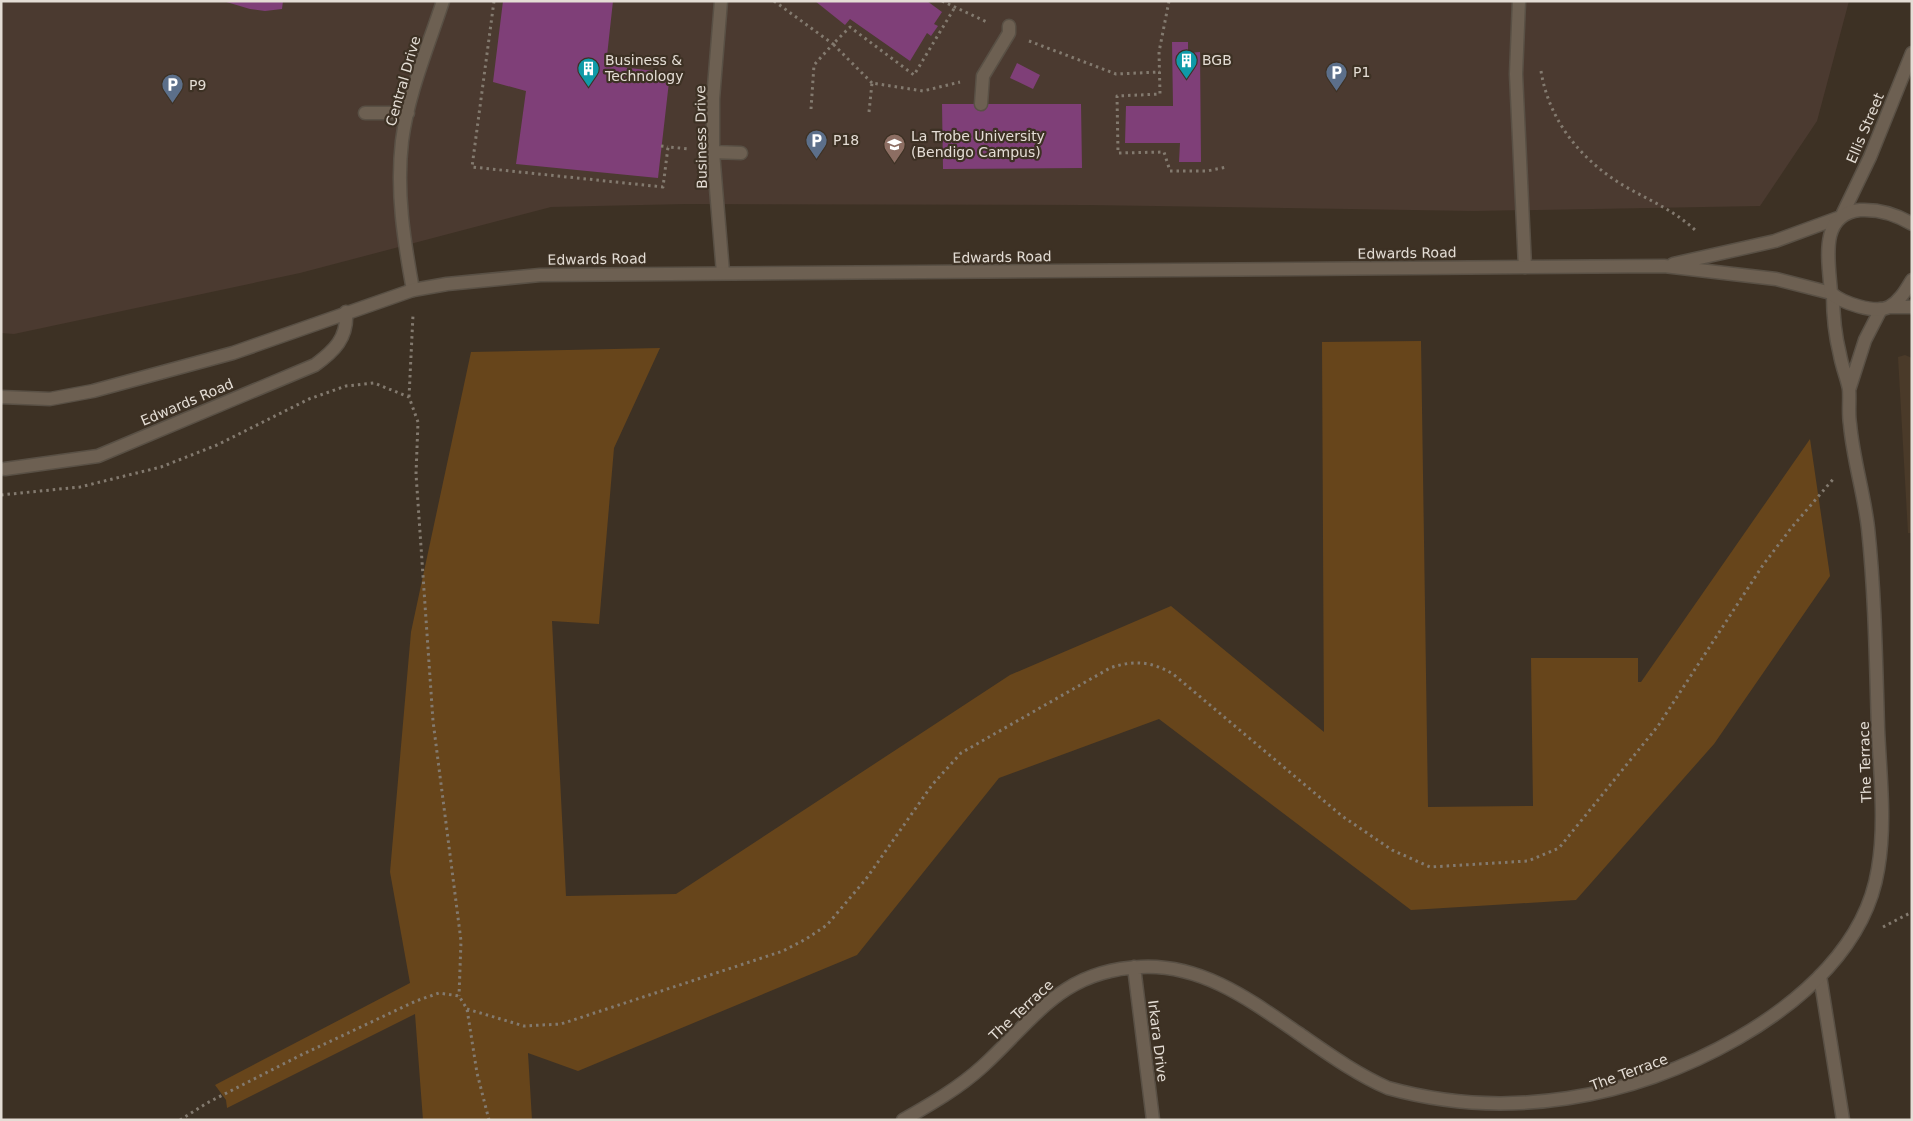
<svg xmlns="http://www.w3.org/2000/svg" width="1913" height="1121" font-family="'DejaVu Sans',sans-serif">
  <rect width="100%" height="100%" fill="#3d3124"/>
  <!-- built -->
  <path fill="#4a3a29" d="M1905,355L1912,358V533H1908L1898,357Z"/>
  <!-- education -->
  <path fill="#4b3a30" d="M1,1H1849L1817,121L1760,206L1474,211L1088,205L686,204L551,207L300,273L14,334L1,333Z"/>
  <!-- green -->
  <path fill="#67451b" d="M1421,341L1428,807L1533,806L1531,658H1638V682H1641L1810,439L1830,576L1714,744L1576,900L1411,910L1159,719L999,778L857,955L578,1071L528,1053L532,1120H423L415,1014L227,1108L226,1100L215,1085L410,983L390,872L411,632L471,352L660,348L614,448L599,624L552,621L566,896L676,894L1010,675L1171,606L1324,732L1322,342Z"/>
  <!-- building -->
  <path fill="#7f3f78" d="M223,1H283L282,9L265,11L250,9Z
    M503,1H613L606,65L670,73L658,178L516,164L526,91L493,82Z
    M815,1H927L942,12L934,24L938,26L931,36L927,33L910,61L850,19L845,25Z
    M1172,42H1188V53L1200,52L1201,162H1179L1180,143H1125L1126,106H1173Z
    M1017,63L1040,75L1033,89L1010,78Z
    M942,104H1081L1082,168L943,169Z"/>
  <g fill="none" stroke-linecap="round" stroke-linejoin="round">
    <defs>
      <path id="lane" d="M721,1L713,99V152L723,273
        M1519,1L1516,74L1525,267
        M981,104L983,76L1009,33V26
        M365,113H408
        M713,152L741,153
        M413,290C404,241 396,192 402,141C408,94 428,47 443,1
        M1820,976L1843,1120"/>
      <path id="street" d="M1843,213L1870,157L1912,53
        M1673,264L1775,241L1838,218
        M1849,390L1865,340L1881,309
        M1,397L50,399L93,391L233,353L413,290L447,284L540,275L1664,266L1776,279L1831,293
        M5,469L98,456L315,365C334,351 348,338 346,312
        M1134,967L1153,1120
        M903,1120C931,1104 959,1088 983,1066C1035,1018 1062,970 1141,967C1202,964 1250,1000 1298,1033C1327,1053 1356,1074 1388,1088C1506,1121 1632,1099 1738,1038C1802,1001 1866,945 1878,869C1886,823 1880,775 1878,729C1876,662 1875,594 1868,528C1864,493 1853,459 1850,424C1848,413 1850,401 1849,389C1847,378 1842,367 1840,355C1835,335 1833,316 1833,295"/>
      <path id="secondary" d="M1912,224C1896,214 1879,209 1860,210C1818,214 1829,263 1831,293C1842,303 1875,314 1889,307C1900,301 1906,290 1912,280
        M1889,307H1912"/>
    </defs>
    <!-- lane casing -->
    <use href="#lane" stroke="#595045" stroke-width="15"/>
    <!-- street casing -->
    <use href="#street" stroke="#595045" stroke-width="15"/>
    <!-- secondary casing -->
    <use href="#secondary" stroke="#595045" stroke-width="15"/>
    <!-- path -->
    <path stroke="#837a6f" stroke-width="3" stroke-dasharray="2.5 4" stroke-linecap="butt" d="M494,1L472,167L663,187L668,147L690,149
      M774,1L833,44L814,65L811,109
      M942,1L987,22
      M1169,1L1159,52L1160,94L1117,96L1118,153L1164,152L1170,171H1207L1227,167
      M1029,41L1116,74L1160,72
      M1541,71C1549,122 1583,162 1626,187C1651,201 1677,212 1697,232
      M872,83L833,44L850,27L914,75L955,7
      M869,112L872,83L923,91L960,82
      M661,146L668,147
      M409,397L413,315
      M1,495L80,487L161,467L217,445L309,399L346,386L374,383L409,397L418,422L416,474L433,721L461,941L459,996
      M1883,927L1912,912
      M467,1009L524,1026L561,1024L783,951L806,939L827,925L866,879L932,785L961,753L1110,668C1133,660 1151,661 1173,674L1342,816L1392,850L1430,867L1528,861L1559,848L1658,726L1763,565L1792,527L1835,477
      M180,1120L207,1103L299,1056L416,1001L439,993L459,996L467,1009L477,1073L489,1120"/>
    <!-- lane -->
    <use href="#lane" stroke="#6d6052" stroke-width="12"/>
    <!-- street -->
    <use href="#street" stroke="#6d6052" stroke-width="12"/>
    <!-- secondary -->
    <use href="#secondary" stroke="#6d6052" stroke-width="12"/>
  </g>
  <!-- icons -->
  <defs>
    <symbol id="building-pin" viewBox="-11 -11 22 30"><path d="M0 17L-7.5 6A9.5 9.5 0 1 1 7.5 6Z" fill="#0f9aa8" stroke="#3d3124"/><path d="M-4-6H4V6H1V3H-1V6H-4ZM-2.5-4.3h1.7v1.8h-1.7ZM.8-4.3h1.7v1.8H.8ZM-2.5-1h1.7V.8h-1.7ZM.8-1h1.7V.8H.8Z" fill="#fff"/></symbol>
    <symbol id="parking-pin" viewBox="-11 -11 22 30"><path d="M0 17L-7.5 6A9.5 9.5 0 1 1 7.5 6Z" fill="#5c6f8a" stroke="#3d3124"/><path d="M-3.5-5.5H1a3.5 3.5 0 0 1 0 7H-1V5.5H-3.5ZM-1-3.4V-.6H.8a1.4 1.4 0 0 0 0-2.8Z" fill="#fff"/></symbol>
    <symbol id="university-pin" viewBox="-11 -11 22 30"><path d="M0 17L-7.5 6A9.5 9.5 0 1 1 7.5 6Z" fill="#8d6e63" stroke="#3d3124"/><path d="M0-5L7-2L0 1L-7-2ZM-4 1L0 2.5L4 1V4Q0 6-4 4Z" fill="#fff"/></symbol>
  </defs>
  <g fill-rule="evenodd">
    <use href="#building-pin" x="1174" y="48" width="25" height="34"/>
    <use href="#building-pin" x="576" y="56" width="25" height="34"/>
    <use href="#parking-pin" x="1324" y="60" width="25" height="34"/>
    <use href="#parking-pin" x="160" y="72" width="25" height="34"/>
    <use href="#parking-pin" x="804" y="128" width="25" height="34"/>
    <use href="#university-pin" x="882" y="132" width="25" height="34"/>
  </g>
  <g text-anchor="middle" stroke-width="4.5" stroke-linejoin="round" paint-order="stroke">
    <!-- poi labels -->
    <g font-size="14" fill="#e4ddd5" stroke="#3d3124" text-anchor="start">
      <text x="605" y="65">Business &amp;<tspan x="605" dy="16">Technology</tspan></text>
      <text x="1202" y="65">BGB</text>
      <text x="1353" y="77">P1</text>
      <text x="189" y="90">P9</text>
      <text x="911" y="141">La Trobe University<tspan x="911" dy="16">(Bendigo Campus)</tspan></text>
      <text x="833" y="145">P18</text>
    </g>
    <!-- street labels -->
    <g font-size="14" fill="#e4ddd5" stroke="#3d3124">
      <text transform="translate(403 81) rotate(-74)" y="5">Central Drive</text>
      <text transform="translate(1865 128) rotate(-67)" y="5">Ellis Street</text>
      <text transform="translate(701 137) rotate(-91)" y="5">Business Drive</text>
      <text transform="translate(1407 253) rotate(-1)" y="5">Edwards Road</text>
      <text transform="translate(1002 257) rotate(-1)" y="5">Edwards Road</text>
      <text transform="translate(597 259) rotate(-1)" y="5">Edwards Road</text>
      <text transform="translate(187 402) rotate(-23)" y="5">Edwards Road</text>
      <text transform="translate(1865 762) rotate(-92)" y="5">The Terrace</text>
      <text transform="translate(1021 1010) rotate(-43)" y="5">The Terrace</text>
      <text transform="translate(1158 1041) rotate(83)" y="5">Irkara Drive</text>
      <text transform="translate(1629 1072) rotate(-20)" y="5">The Terrace</text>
    </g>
  </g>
  <!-- border -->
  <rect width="1913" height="1121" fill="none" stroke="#e4ddd5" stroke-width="5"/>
</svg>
